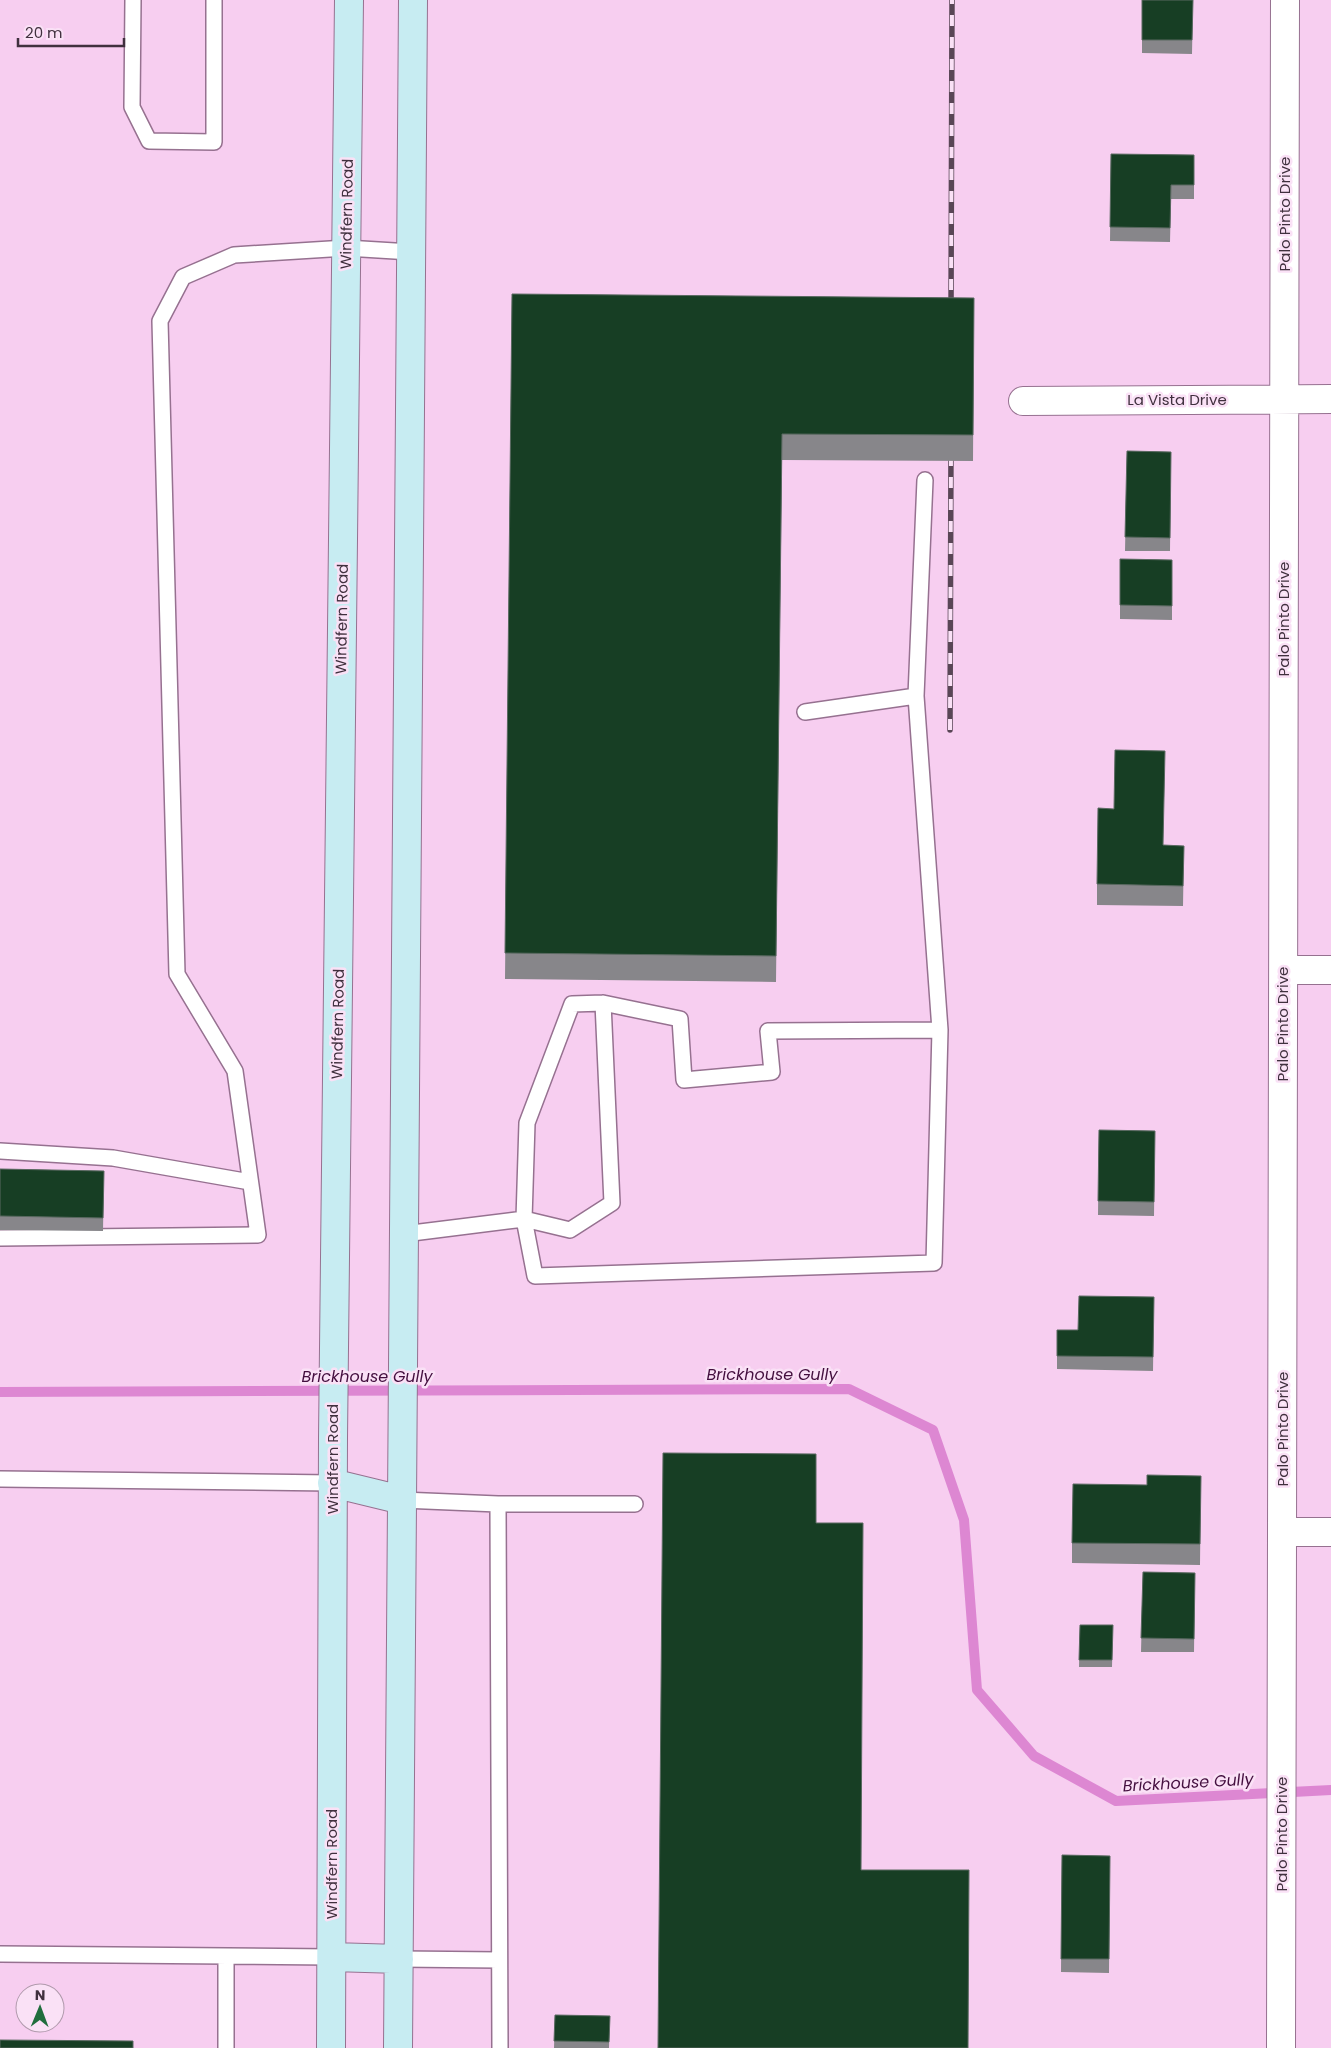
<svg xmlns="http://www.w3.org/2000/svg" width="1331" height="2048" font-family="Poppins,sans-serif">
  <rect width="100%" height="100%" fill="#f7cef0"/>
  <g fill="none" stroke-linecap="round" stroke-linejoin="round">
    <!-- stream -->
    <path stroke="#dd87d2" stroke-width="10" d="M0,1392L849,1389L933,1430L964,1520L977,1690L1034,1756L1116,1801L1331,1790"/>
    <defs>
      <path id="lane" d="M133,0L132,107L149,141L214,142V0
        M925,480L916,696L940,1030L934,1263L535,1276L524,1219L527,1123L572,1004L603,1003L680,1019L684,1080L772,1072L768,1031L940,1030
        M805,712L916,696
        M0,1151L113,1158L250,1182
        M404,1234L524,1219L570,1230L612,1203L603,1003
        M0,1238L258,1235L235,1071L177,974L160,321L183,277L234,255L346,248L411,252
        M0,1479L332,1483
        M402,1500L498,1504H635
        M498,1504L500,2048
        M0,1954L332,1957
        M226,1956V2048
        M399,1959L499,1960"/>
      <path id="street" d="M1023,401L1331,399
        M1284,970H1331
        M1282,1532H1331
        M1281,2048L1285,0"/>
      <path id="secondary" d="M332,1483L402,1500
        M332,1957L399,1959
        M331,2048L333,1438L349,0
        M398,2048L413,0"/>
    </defs>
    <!-- lane casing -->
    <use href="#lane" stroke="#967190" stroke-width="18"/>
    <!-- street casing -->
    <use href="#street" stroke="#967190" stroke-width="30"/>
    <!-- secondary casing -->
    <use href="#secondary" stroke="#967190" stroke-width="30"/>
    <!-- lane -->
    <use href="#lane" stroke="#fff" stroke-width="15"/>
    <!-- street -->
    <use href="#street" stroke="#fff" stroke-width="28"/>
    <!-- secondary -->
    <use href="#secondary" stroke="#c7ecf2" stroke-width="28"/>
    <defs>
      <path id="rail" d="M951,312L952,0
        M950,730L951,447"/>
    </defs>
    <!-- rail casing -->
    <use href="#rail" stroke="#594656" stroke-width="5.5"/>
    <!-- rail -->
    <use href="#rail" stroke="#fae1f6" stroke-width="4" stroke-dasharray="11" stroke-linecap="butt"/>
  </g>
  <!-- wall -->
  <path fill="#87868a" d="M1142,0H1193L1192,54L1142,53Z
    M1111,154L1194,155V199H1171L1170,242L1110,241Z
    M512,294L974,298L973,461L782,460L776,982L505,979Z
    M1127,451L1171,452L1170,551H1125Z
    M1120,559L1172,560V620L1120,619Z
    M1164,845L1184,846L1183,906L1097,905V884Z
    M1099,1130L1155,1131L1154,1216L1098,1215Z
    M0,1169L104,1171L103,1231L0,1230Z
    M1154,1297L1153,1371L1057,1369V1330H1078Z
    M1201,1476L1200,1565L1072,1563V1543L1147,1485Z
    M1143,1572L1195,1573L1194,1652H1141Z
    M1080,1625H1113L1112,1667H1079Z
    M1062,1855L1110,1856L1109,1973L1061,1972Z
    M555,2015L610,2016L609,2048H554Z"/>
  <!-- building -->
  <path fill="#173e24" stroke="#5a6961" d="M1142,0H1193L1192,40H1142Z
    M1111,154L1194,155V185H1171L1170,228L1110,227Z
    M512,294L974,298L973,435L782,434L776,956L505,953Z
    M1127,451L1171,452L1170,538L1125,537Z
    M1120,559L1172,560V606L1120,605Z
    M1115,750L1165,751L1163,845L1184,846L1183,886L1097,884L1098,808L1114,809Z
    M1099,1130L1155,1131L1154,1202L1098,1201Z
    M0,1169L104,1171L103,1218L0,1216Z
    M1079,1296L1154,1297L1153,1357L1057,1356V1330H1078Z
    M663,1453L816,1454V1523H863L861,1870H969L968,2048H658Z
    M1147,1475L1201,1476L1200,1544L1072,1543L1073,1484L1147,1485Z
    M1143,1572L1195,1573L1194,1639L1141,1638Z
    M1080,1625H1113L1112,1660H1079Z
    M1062,1855L1110,1856L1109,1959H1061Z
    M555,2015L610,2016L609,2042L554,2041Z
    M0,2040L133,2041V2048H0Z"/>
  <g text-anchor="middle" stroke-width="5" stroke-linejoin="round" paint-order="stroke">
    <!-- street labels -->
    <g font-size="15" fill="#40303e" stroke="#fae1f6">
      <text transform="translate(347 214) rotate(-89)" y="5">Windfern Road</text>
      <text transform="translate(1285 214) rotate(-90)" y="5">Palo Pinto Drive</text>
      <text x="1177" y="405">La Vista Drive</text>
      <text transform="translate(342 619) rotate(-89)" y="5">Windfern Road</text>
      <text transform="translate(1284 619) rotate(-90)" y="5">Palo Pinto Drive</text>
      <text transform="translate(338 1024) rotate(-89)" y="5">Windfern Road</text>
      <text transform="translate(1283 1024) rotate(-90)" y="5">Palo Pinto Drive</text>
      <text transform="translate(1283 1429) rotate(-90)" y="5">Palo Pinto Drive</text>
      <text transform="translate(333 1459) rotate(-90)" y="5">Windfern Road</text>
      <text transform="translate(1282 1834) rotate(-90)" y="5">Palo Pinto Drive</text>
      <text transform="translate(332 1864) rotate(-90)" y="5">Windfern Road</text>
    </g>
    <!-- water labels -->
    <g font-size="16" font-style="italic" fill="#440f3f" stroke="#fae1f6">
      <text x="772" y="1380">Brickhouse Gully</text>
      <text x="367" y="1382">Brickhouse Gully</text>
      <text transform="translate(1188 1782) rotate(-3)" y="6">Brickhouse Gully</text>
    </g>
  </g>
  <!-- north arrow -->
  <g transform="translate(40 2008) rotate(1)"><circle r="24" fill="#fae1f6" stroke="#b09aac"/>
  <path d="M0-4L9 19L0 12L-9 19Z" fill="#206e3d"/>
  <text y="-8" font-size="14" font-weight="bold" text-anchor="middle" fill="#40303e">N</text>
  </g>
  <!-- scale -->
  <path d="M18 38v8h106v-8" fill="none" stroke="#40303e" stroke-width="2.5"/>
  <text x="25" y="38" font-size="15" fill="#40303e" stroke="#fae1f6" stroke-width="4" paint-order="stroke">20 m</text>
</svg>
